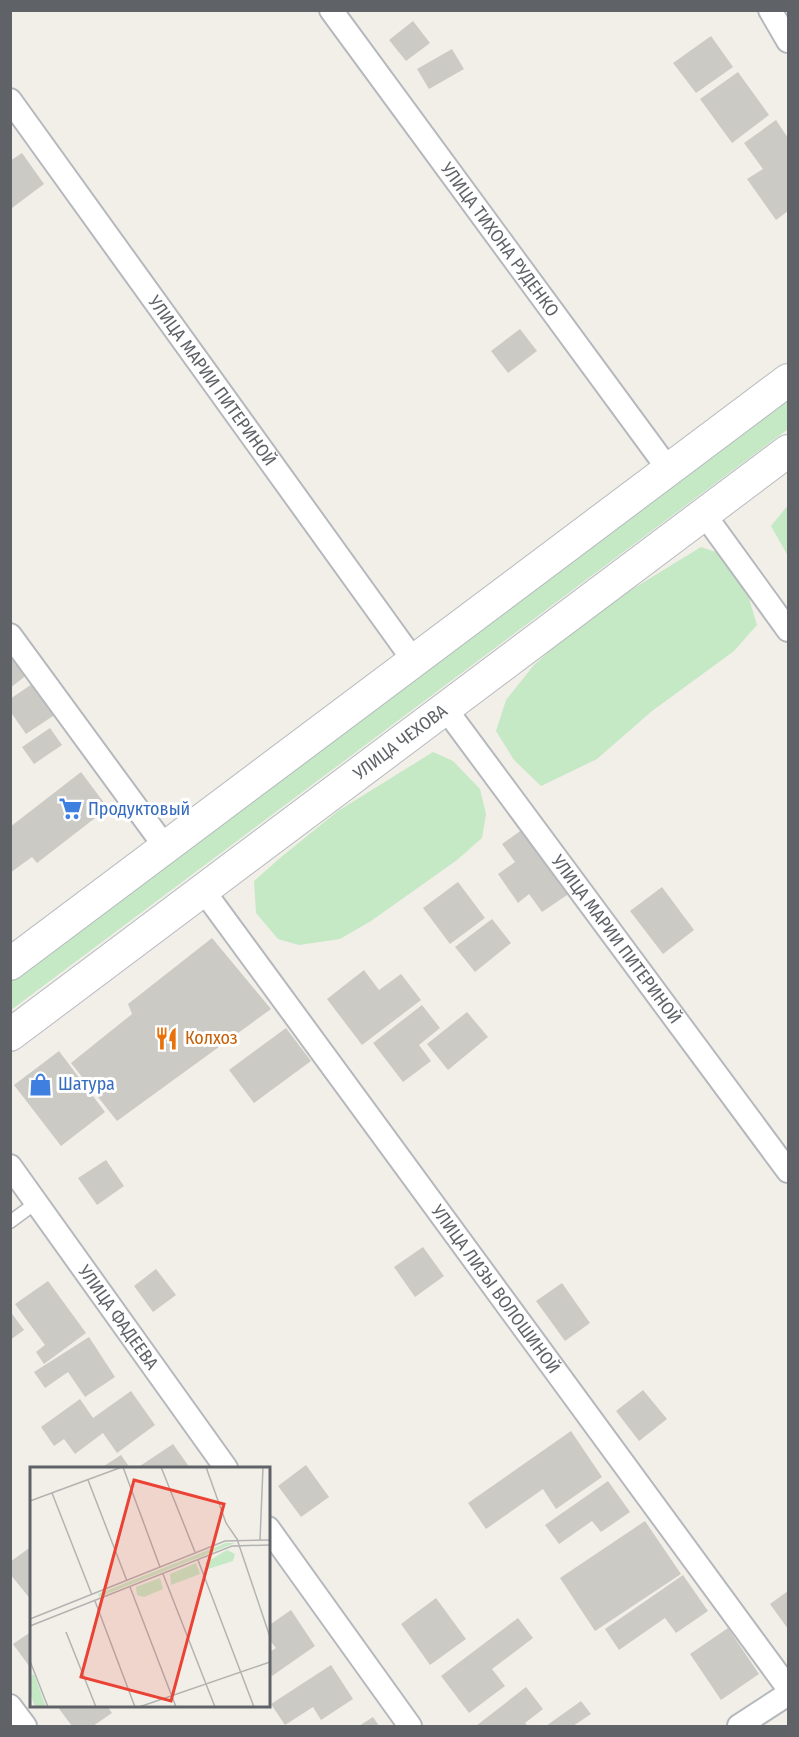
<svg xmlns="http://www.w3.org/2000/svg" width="799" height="1737" font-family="'Fira Sans Condensed',sans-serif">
  <rect width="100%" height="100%" fill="#f1efe8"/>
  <!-- green -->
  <path fill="#c5e8c5" d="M788,398V429L11,1010L10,979Z
    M788,505V556L771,526Z
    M701,547L737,559L757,625L734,651L652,711L597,759L541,786L514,760L496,731L506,700L534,665L587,617Z
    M433,752L453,761L480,789L486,814L482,838L457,860L371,921L340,939L299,945L278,939L256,913L254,881L280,858L338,811Z"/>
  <!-- building -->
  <path fill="#cccac5" d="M413,21L430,43L406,61L389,40Z
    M711,36L733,67L696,93L673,63Z
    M452,49L464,69L429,89L417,69Z
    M738,72L769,115L732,143L700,99Z
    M776,120L788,138V211L776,220L747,179L763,169L744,143Z
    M22,153L44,184L12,208L10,161Z
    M520,329L537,351L508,373L491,351Z
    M15,657L28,674L10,688V660Z
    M35,682L56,714L26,734L10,711V699Z
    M50,728L62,745L34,764L22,747Z
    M81,772L108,808L37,863L32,857L10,873V827Z
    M526,827L573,891L542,912L529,894L518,903L498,874L515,862L502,844Z
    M458,882L485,918L450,944L423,908Z
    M662,887L694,930L663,954L630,911Z
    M492,919L511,943L475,972L455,947Z
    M212,938L271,1009L117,1121L71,1063L132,1014L128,1004Z
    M364,970L379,990L401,974L421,1000L362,1045L327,999Z
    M422,1005L440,1028L419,1045L431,1061L403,1082L373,1043Z
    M467,1012L488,1037L448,1070L427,1044Z
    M286,1028L311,1061L254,1103L229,1070Z
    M59,1051L105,1112L61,1146L14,1085Z
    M106,1160L124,1186L97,1205L78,1178Z
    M423,1247L444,1276L415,1297L394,1267Z
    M156,1269L176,1295L153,1312L134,1286Z
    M48,1281L86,1333L44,1364L36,1352L45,1345L15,1304Z
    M562,1283L590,1323L565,1341L536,1301Z
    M10,1311L24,1330L10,1340Z
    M89,1337L115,1377L85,1397L68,1372L45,1388L34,1372Z
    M643,1390L667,1419L639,1441L616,1411Z
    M131,1391L155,1425L117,1453L103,1433L75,1454L64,1439L54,1446L41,1427L80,1399L93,1418Z
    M571,1431L602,1477L556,1509L543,1489L486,1529L468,1503Z
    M173,1444L190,1468H137Z
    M121,1455L130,1468H101Z
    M306,1465L329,1497L301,1517L278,1486Z
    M608,1481L630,1512L601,1532L592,1521L559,1544L545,1525Z
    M645,1521L681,1574L595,1631L560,1578Z
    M32,1546V1601L10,1574V1562Z
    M683,1575L708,1611L676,1633L665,1618L619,1650L605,1629Z
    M788,1591V1629L770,1604Z
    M436,1598L466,1639L430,1665L401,1624Z
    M291,1610L315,1646L272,1676L268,1671V1653L276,1648L268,1638V1626Z
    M518,1618L533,1638L492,1669L505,1686L469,1713L441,1676Z
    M728,1628L759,1674L721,1700L690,1654Z
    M32,1631V1670L13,1644Z
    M331,1665L353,1699L321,1720L313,1707L285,1725L271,1704Z
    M526,1687L543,1709L525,1723L528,1726H476Z
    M581,1701L591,1714L573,1726H546Z
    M57,1706H107L112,1713L93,1726H72Z
    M373,1717L379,1726H359Z"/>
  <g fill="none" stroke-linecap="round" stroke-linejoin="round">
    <defs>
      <path id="lane" d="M10,1222L37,1202"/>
      <g id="street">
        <path id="s1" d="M331,10L669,470"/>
        <path d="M770,10L788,41"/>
        <path id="s2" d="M10,100L414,661"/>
        <path d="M704,514L788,630"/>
        <path d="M10,635L166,848"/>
        <path id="s3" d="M445,708L788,1171"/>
        <path id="s4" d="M203,890L788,1688"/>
        <path id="s5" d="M10,1166L226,1468"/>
        <path d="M268,1528L410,1726"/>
        <path d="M10,1706L25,1726"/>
        <path d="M739,1726L788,1694"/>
      </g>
      <g id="secondary">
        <path d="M10,964L788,380"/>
        <path id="s6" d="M10,1035L788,451"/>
      </g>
    </defs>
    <!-- lane casing -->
    <use href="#lane" stroke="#b5b8bc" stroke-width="15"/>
    <!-- street casing -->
    <use href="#street" stroke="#b5b8bc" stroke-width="26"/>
    <!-- secondary casing -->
    <use href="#secondary" stroke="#b6babf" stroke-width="34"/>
    <!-- lane -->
    <use href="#lane" stroke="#fff" stroke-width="12"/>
    <!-- street -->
    <use href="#street" stroke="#fff" stroke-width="22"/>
    <!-- secondary -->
    <use href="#secondary" stroke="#fff" stroke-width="32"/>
  </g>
  <!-- icons -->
  <defs>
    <symbol id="supermarket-bare" viewBox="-9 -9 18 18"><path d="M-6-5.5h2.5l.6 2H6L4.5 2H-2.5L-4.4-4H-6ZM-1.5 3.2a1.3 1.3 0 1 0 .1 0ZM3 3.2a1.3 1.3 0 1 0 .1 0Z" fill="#3f7fe0" stroke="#fff" stroke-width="2.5" paint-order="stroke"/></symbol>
    <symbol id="restaurant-bare" viewBox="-9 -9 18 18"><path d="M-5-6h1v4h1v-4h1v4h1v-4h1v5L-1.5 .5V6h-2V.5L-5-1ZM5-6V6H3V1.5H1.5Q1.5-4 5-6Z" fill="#e8710a" stroke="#fff" stroke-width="2.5" paint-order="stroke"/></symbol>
    <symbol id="shop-bare" viewBox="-9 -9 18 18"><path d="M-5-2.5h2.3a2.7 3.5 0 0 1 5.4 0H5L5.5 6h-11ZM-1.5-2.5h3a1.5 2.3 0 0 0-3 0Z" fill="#3f7fe0" stroke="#fff" stroke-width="2.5" paint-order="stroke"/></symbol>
  </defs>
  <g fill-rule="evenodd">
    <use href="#supermarket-bare" x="54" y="792" width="33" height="33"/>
    <use href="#restaurant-bare" x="150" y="1022" width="33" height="33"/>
    <use href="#shop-bare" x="24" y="1068" width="33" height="33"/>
  </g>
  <g text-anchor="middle" stroke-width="6" stroke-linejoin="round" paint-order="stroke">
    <!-- street labels -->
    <g font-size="18" fill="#5f6368" stroke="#fff">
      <text dy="6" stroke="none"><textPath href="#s1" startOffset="285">УЛИЦА ТИХОНА РУДЕНКО</textPath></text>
      <text dy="6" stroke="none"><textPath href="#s2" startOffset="346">УЛИЦА МАРИИ ПИТЕРИНОЙ</textPath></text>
      <text dy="6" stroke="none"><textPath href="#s6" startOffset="488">УЛИЦА ЧЕХОВА</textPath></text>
      <text dy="6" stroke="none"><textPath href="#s3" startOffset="288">УЛИЦА МАРИИ ПИТЕРИНОЙ</textPath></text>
      <text dy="6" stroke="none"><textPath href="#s4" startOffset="495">УЛИЦА ЛИЗЫ ВОЛОШИНОЙ</textPath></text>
      <text dy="6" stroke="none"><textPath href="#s5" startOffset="186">УЛИЦА ФАДЕЕВА</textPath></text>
    </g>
    <!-- shop labels -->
    <g font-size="18" fill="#366cbe" stroke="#fff" text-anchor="start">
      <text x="88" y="815">Продуктовый</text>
      <text x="58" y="1090">Шатура</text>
    </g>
    <!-- food labels -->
    <g font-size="18" fill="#c56008" stroke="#fff" text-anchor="start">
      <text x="185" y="1044">Колхоз</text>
    </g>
  </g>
  <!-- overview -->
  <g transform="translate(30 1467)">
    <rect width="240" height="240" fill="#f1efe8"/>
    <path d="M196,76H205L69,130L68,127ZM197,83L205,87L203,94L178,102L175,96ZM166,96L170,107L141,118L140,107ZM130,111L133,122L114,130L107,128L106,120ZM4,207L16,240H5L0,226V209Z" fill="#c5e8c5"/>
    <path fill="none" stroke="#b3b3b1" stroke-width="1.5" d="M93,0L130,100M131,0L165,85M176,0L196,56L207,72L240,170M58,13L97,114M22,26L62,128M0,34L92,0M230,73L233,0M168,93L224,240M133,107L185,240M100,120L146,240M65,134L105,240M0,152L195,74L240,73M0,159L202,79L240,78M36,165L66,240M0,194L18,240M109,240L240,195"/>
    <path fill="#ea4335" fill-opacity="0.15" stroke="#ea4335" stroke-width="3" d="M104,13L194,37L141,234L51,210Z"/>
    <rect width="240" height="240" fill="none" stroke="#5f6368" stroke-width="3"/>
  </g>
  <!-- border -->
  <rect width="799" height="1737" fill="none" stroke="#5f6368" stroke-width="24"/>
</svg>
